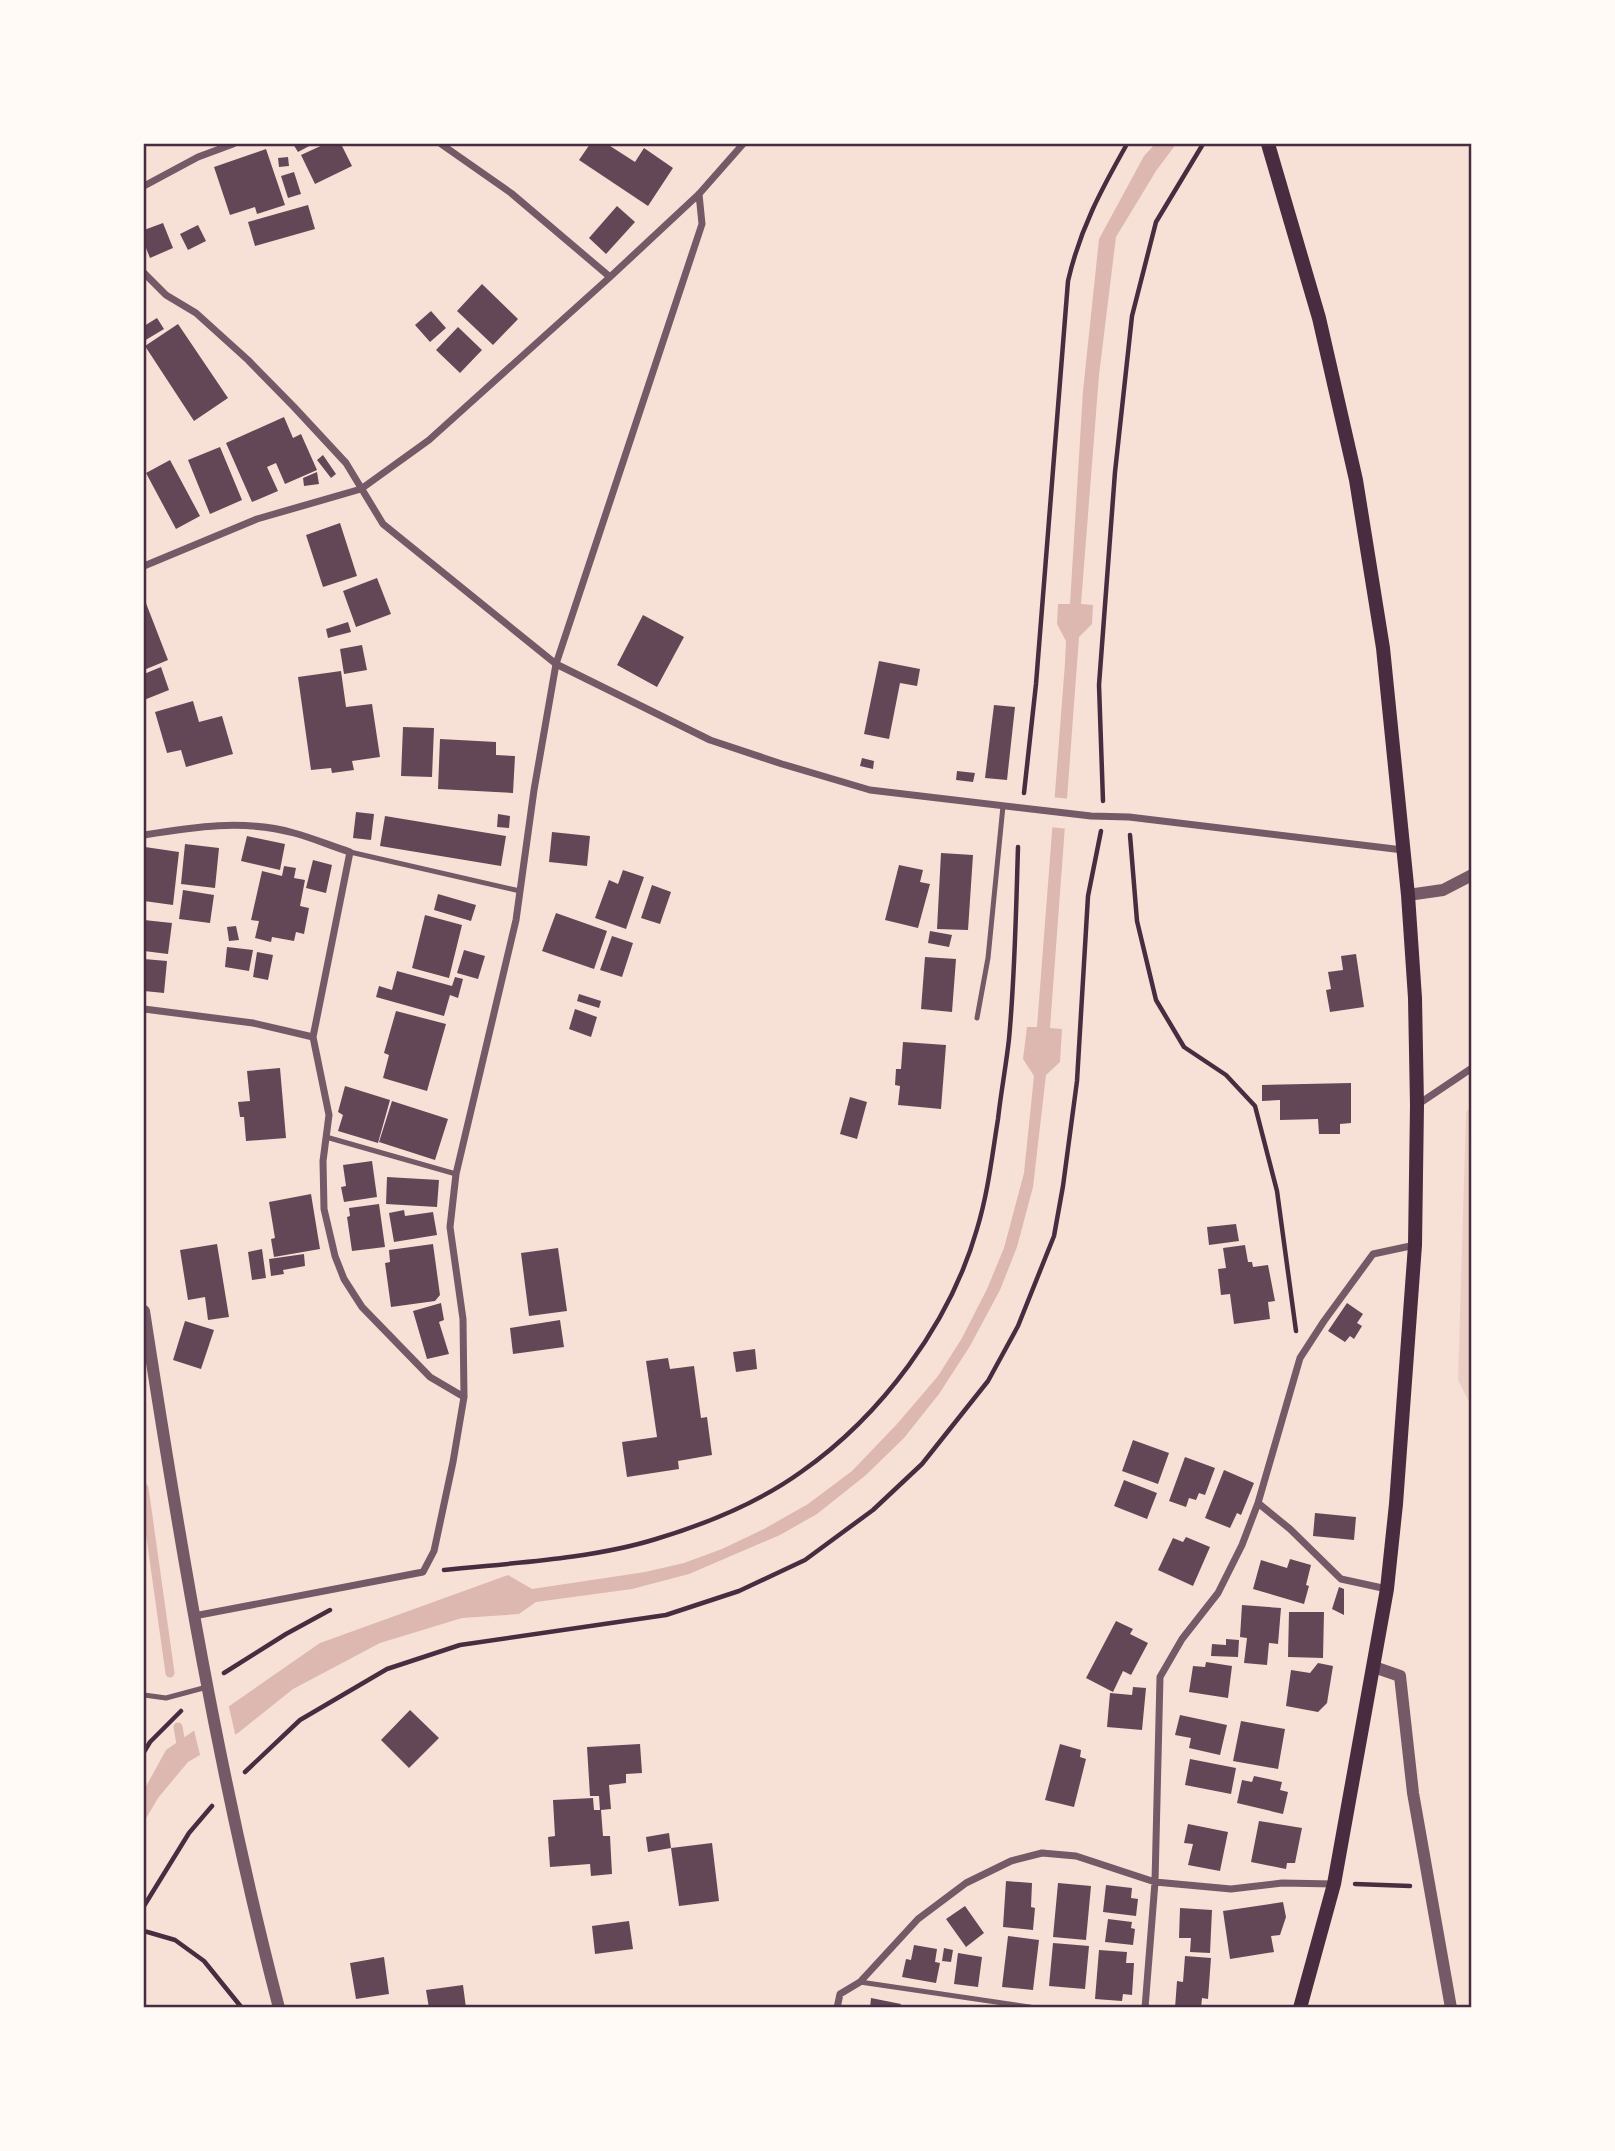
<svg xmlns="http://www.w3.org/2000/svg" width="1615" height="2151" font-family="Literata,serif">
  <rect width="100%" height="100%" fill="#f7e1d7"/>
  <!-- green -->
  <path fill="#ebcfc5" d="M1471,1107V1406L1458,1380L1466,1112Z"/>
  <!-- water -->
  <path fill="#dcb8b0" d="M1155,144H1176L1156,171L1116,237L1099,375L1081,604L1093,605L1092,624L1079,637L1050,1028L1062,1029L1060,1062L1046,1075L1033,1187L1017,1247L1000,1290L970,1346L939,1394L904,1438L866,1475L817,1514L780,1535L689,1574L632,1589L536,1602L519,1614L462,1618L380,1643L293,1689L238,1733L188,1762L158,1798L144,1822V1790L166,1750L320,1643L508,1575L532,1589L645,1572L684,1563L722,1549L764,1529L808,1504L852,1471L897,1424L938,1376L962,1338L987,1289L1004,1248L1024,1173L1034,1076L1023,1059L1027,1027H1037L1065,663L1066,641L1057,624L1058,604H1070L1083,391L1099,239L1144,156Z"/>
  <!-- pier -->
  <path fill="#f7e1d7" d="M1051,797L1071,799L1069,829L1049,827Z
    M228,1703L236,1738L201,1759L193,1726Z"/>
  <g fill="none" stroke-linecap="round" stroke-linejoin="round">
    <!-- stream -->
    <path stroke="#dcb8b0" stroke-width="9" d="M144,1488L170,1673
      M178,1727L182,1750"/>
  </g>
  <!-- building -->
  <path fill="#644757" d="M293,144H313L298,152Z
    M325,144H341L352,166L315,184L301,155Z
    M590,144H607L635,162L644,148L673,168L648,206L579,160Z
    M266,149L285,205L257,214L255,207L230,215L214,167Z
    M288,157L289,166L279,167L278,158Z
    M294,172L301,194L288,198L281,176Z
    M308,205L315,229L255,246L248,222Z
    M617,206L635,222L606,254L589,238Z
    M163,223L173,248L150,258L144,243V230Z
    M198,225L206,241L188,250L180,234Z
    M482,284L518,319L493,345L457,311Z
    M431,311L446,328L430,342L415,325Z
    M157,318L164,329L144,341V326Z
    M178,324L228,398L194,421L145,346Z
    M458,327L482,350L460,373L436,350Z
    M284,417L293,438L301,434L317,470L285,484L276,463L267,467L278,491L252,502L226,443Z
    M220,447L242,500L210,514L188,460Z
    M323,455L336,474L331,478L317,460Z
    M170,460L200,516L176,529L146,473Z
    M317,472L319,484L304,486L303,478Z
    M340,523L357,576L323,587L306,535Z
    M377,578L391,614L356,627L343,591Z
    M144,598L168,660L144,670Z
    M643,615L684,637L657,687L617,665Z
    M348,622L351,632L328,638L326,629Z
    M362,645L367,670L344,674L340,649Z
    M879,661L920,669L917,686L900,683L889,739L864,734Z
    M161,667L169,690L144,700V674Z
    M341,671L346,707L372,704L380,757L352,761L354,770L332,773L331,768L311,770L298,677Z
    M193,701L199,722L222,716L233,754L186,767L181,750L167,753L155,712Z
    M994,705L1015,707L1007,780L985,778Z
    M403,727L434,728L432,777L401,776Z
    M440,739L496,742V755L515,756L513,793L438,789Z
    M862,758L874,761L873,769L860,766Z
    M957,771L975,773L973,782L956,780Z
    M356,812L374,814L371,840L353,838Z
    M498,814L510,816L509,828L497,827Z
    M385,816L506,836L501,866L380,846Z
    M552,832L590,836L587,866L549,862Z
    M247,836L285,844L280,870L241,861Z
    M185,844L219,848L215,888L181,884Z
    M145,847L179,852L173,905L144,901Z
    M941,853L973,855L968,930L937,929Z
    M313,860L332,865L326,893L306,888Z
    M899,865L923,870L920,882L930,884L918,928L885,920Z
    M284,866L296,868L294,878L305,880L300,906L309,908L304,934L296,932L294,941L272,937L271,942L255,938L259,921L251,920L262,871L282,876Z
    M623,870L644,877L626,929L595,918L609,880L618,884Z
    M652,885L671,892L660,924L641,918Z
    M183,890L214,895L210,923L179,919Z
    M438,894L476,905L471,921L434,910Z
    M556,913L607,931L594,969L542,951Z
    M425,915L462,925L449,978L412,968Z
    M144,920L172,923L168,954L144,951Z
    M236,926L239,940L229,941L227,927Z
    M930,931L952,935L949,947L928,943Z
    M612,936L633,943L622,977L600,970Z
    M227,947L253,950L249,971L225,967Z
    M464,950L485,956L478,979L457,973Z
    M257,952L273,955L268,980L253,977Z
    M1356,954L1364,1007L1330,1012L1326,990L1331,989L1328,972L1343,970L1341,956Z
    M925,957L956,959L952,1012L921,1009Z
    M144,959L167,961L164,993L144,991Z
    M397,971L452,986L455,977L463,979L458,998L450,995L444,1016L376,997L379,986L392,990Z
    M579,994L601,1001L599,1008L577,1001Z
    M575,1009L597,1017L591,1037L569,1029Z
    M396,1011L446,1024L427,1091L383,1078L389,1055L384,1053Z
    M903,1042L946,1045L941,1109L898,1105L900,1086L895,1085L896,1069H901Z
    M280,1068L286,1138L246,1141L244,1117H240L238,1102L250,1101L247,1071Z
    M1351,1083V1123L1340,1124V1134H1319L1318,1119L1280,1120V1100L1262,1101V1085Z
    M345,1086L390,1100L378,1143L338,1131L343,1115L338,1112Z
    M850,1097L867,1102L857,1139L840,1134Z
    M392,1101L448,1119L435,1160L379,1142Z
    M372,1161L377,1197L344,1202L341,1187L346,1186L343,1165Z
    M387,1177L439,1180L437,1207L386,1204Z
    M311,1194L320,1249L274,1257L271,1239L275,1238L269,1202Z
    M379,1204L385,1247L352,1251L347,1217L350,1216L349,1208Z
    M404,1210L405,1216L433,1212L437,1235L394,1242L389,1213Z
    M1236,1224L1239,1241L1209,1245L1207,1227Z
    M217,1244L229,1317L208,1320L205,1297L188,1300L180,1250Z
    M433,1244L440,1295L435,1301L391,1307L385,1263L390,1262L389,1250Z
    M1245,1245L1248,1262H1252L1253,1267L1268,1265L1275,1301L1268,1302L1270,1319L1234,1324L1230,1294L1221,1295L1218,1269L1226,1268L1223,1248Z
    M558,1248L567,1311L529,1316L521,1253Z
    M262,1249L266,1278L252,1280L248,1252Z
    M304,1254L305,1266L283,1270L284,1274L271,1276L269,1259Z
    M441,1303L444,1320L439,1322L449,1354L427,1359L413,1311Z
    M1347,1303L1363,1314L1357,1323L1362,1326L1354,1339L1350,1336L1345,1342L1328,1331Z
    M560,1320L564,1347L513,1354L510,1328Z
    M185,1321L214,1330L201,1369L173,1360Z
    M755,1349L757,1369L736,1372L733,1352Z
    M668,1358L670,1369L694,1366L701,1418L707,1417L712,1455L678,1461L679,1469L627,1477L622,1442L657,1437L646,1361Z
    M1133,1440L1169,1453L1158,1484L1122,1471Z
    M1185,1457L1215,1468L1205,1495L1199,1493L1196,1500L1189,1498L1186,1507L1169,1501Z
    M1224,1470L1254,1483L1241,1515L1237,1513L1230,1528L1205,1518Z
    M1124,1480L1157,1493L1147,1519L1114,1506Z
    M1315,1513L1356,1517L1354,1540L1313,1536Z
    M1186,1537L1210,1547L1193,1586L1158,1570L1173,1538L1183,1542Z
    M1290,1559L1311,1565L1306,1585L1309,1586L1304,1604L1253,1589L1261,1560L1287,1568Z
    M1339,1587L1344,1589V1615L1332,1609Z
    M1242,1605L1281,1608L1278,1644L1269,1643L1267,1665L1244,1663L1247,1638L1240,1637Z
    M1289,1612H1324L1323,1658L1288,1657Z
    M1116,1621L1133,1629L1130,1634L1148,1643L1131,1675L1123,1671L1113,1692L1086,1678Z
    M1226,1639L1239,1640L1238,1657L1211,1656L1212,1644L1226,1645Z
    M1206,1662L1232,1666L1228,1698L1189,1692L1193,1666L1205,1667Z
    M1318,1663L1333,1666L1327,1703L1318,1712L1286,1706L1291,1670L1310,1673Z
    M1133,1687L1146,1688L1142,1730L1107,1727L1110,1693L1132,1695Z
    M410,1710L439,1738L409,1768L381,1740Z
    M1180,1715L1227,1725L1220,1755L1189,1748L1191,1738L1175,1735Z
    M1241,1721L1285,1729L1278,1769L1233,1761Z
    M640,1744L642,1773L626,1774V1783L609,1785L611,1809L601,1810L603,1836H610L612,1874L591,1876L590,1864L550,1867L548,1837L555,1836L553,1800L593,1798L594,1810H600L599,1796H590L587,1747Z
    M1060,1744L1081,1750L1080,1757L1086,1759L1074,1807L1045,1800Z
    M1190,1759L1236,1768L1231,1794L1185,1785Z
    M1254,1776L1282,1782L1280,1790L1288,1792L1283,1814L1237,1803L1242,1780L1252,1782Z
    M1259,1821L1302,1828L1295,1863H1287L1286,1869L1251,1862Z
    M1188,1824L1228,1832L1220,1871L1188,1865L1193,1844L1184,1843Z
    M669,1833L671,1848L712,1843L719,1901L679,1906L671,1848L648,1852L646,1837Z
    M1006,1881L1032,1883L1031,1907L1035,1908L1033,1930L1003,1927Z
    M1058,1883L1091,1886L1086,1940L1053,1937Z
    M1106,1885L1132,1888L1131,1898L1138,1899L1136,1916L1103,1912Z
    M1283,1902L1286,1917L1280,1935L1271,1936L1274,1952L1230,1959L1223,1911Z
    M965,1906L984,1933L966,1947L946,1919Z
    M1180,1908L1212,1910L1210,1953L1190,1952L1191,1938H1179Z
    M1108,1919L1132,1922L1131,1928L1135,1929L1133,1945L1105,1942Z
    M629,1921L633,1949L595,1954L592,1926Z
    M1008,1936L1039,1940L1033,1990L1002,1987Z
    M1053,1943L1089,1946L1085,1989L1049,1986Z
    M914,1945L937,1949L935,1962L940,1963L936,1983L902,1977L906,1959L911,1960Z
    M944,1948L953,1950L951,1962L942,1961Z
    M1099,1950L1127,1952L1126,1963H1134L1132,1995L1123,1994L1122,2001L1095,1999Z
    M958,1953L982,1957L978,1987L954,1984Z
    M1185,1956L1211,1958L1208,1999L1202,1998L1201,2008H1175L1177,1981L1183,1982Z
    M384,1957L389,1994L356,1999L350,1963Z
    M463,1985L466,2008H429L426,1990Z
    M871,1998L901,2004L900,2008H870Z"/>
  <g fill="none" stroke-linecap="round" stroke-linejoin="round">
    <!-- path -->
    <path stroke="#4a2c40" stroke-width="4.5" d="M1024,793L1036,684L1068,281C1080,229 1101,190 1127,144
      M1103,801L1099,685L1115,472L1132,316L1156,222L1203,144
      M1130,835L1137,921L1156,1000L1184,1047L1226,1075L1255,1106L1277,1191L1296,1331
      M444,1570C510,1563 592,1559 656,1539C706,1524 758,1503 801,1472C881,1416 950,1324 977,1229C988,1193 992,1156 998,1119C1001,1092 1006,1066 1009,1039C1015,975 1016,911 1018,847
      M224,1673L286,1634L330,1610
      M144,1752L150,1742L181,1711
      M245,1772L300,1720L387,1669L460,1645L666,1615L739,1591L805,1560L873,1510L922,1464L988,1381L1018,1326L1054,1236L1063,1186L1077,1081L1088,896L1101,831
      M1355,1884L1410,1886
      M144,1906L189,1833L212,1806
      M144,1931L175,1940L204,1961L242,2008"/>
    <!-- service -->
    <path stroke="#755966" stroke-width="5" d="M350,852L520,891
      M977,1018L988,958L1003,806
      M326,1137L456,1174
      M144,1695L166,1698L207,1687
      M860,1982L1036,2008"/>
    <!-- minor -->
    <path stroke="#755966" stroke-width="7" d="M441,144L511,193L610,277
      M144,186L198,157L233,144
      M144,273L166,295L196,313L248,360L294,407L346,463L383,524L556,664L710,740L782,764L870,790L1091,816L1129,817L1403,850
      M144,566L257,519L361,489L429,440L610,277L699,194L743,144
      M144,835C193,827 244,819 294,833C313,838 331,846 350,852L313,1037L329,1115L323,1161L324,1209L335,1256L344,1279L362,1307L430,1377L464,1397
      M144,1009L253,1023L313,1037
      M1417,1105L1472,1068
      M1258,1503L1300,1358L1324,1321L1373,1254L1415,1245
      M194,1616L423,1572L434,1551L453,1462L464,1397L463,1319L450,1227L456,1174L516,920L534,790L556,664L702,224L699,194
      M837,2008L840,1994L860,1982L918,1919L966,1883L1011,1861L1042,1853L1076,1856L1155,1882L1231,1889L1282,1883L1334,1884
      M1145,2008L1155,1882L1160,1677L1182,1639L1218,1593L1242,1545L1258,1503L1290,1529L1341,1579L1387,1589"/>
    <!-- tertiary -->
    <path stroke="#755966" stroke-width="12" d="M1408,895L1443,890L1472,875
      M144,1311C180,1545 219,1778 279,2008
      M1374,1667L1400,1676L1413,1793L1451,2008"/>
    <!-- secondary -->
    <path stroke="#4a2c40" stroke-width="14" d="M1268,144L1319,318L1356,480L1383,648L1408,895L1415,998L1417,1105L1415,1245L1396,1504L1387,1589L1334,1884L1300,2008"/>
  </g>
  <!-- border -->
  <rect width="1615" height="2151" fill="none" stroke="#fffaf5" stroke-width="290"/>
  <rect x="145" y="145" width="1325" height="1861" fill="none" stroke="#4a2c40" stroke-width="2.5"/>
</svg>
